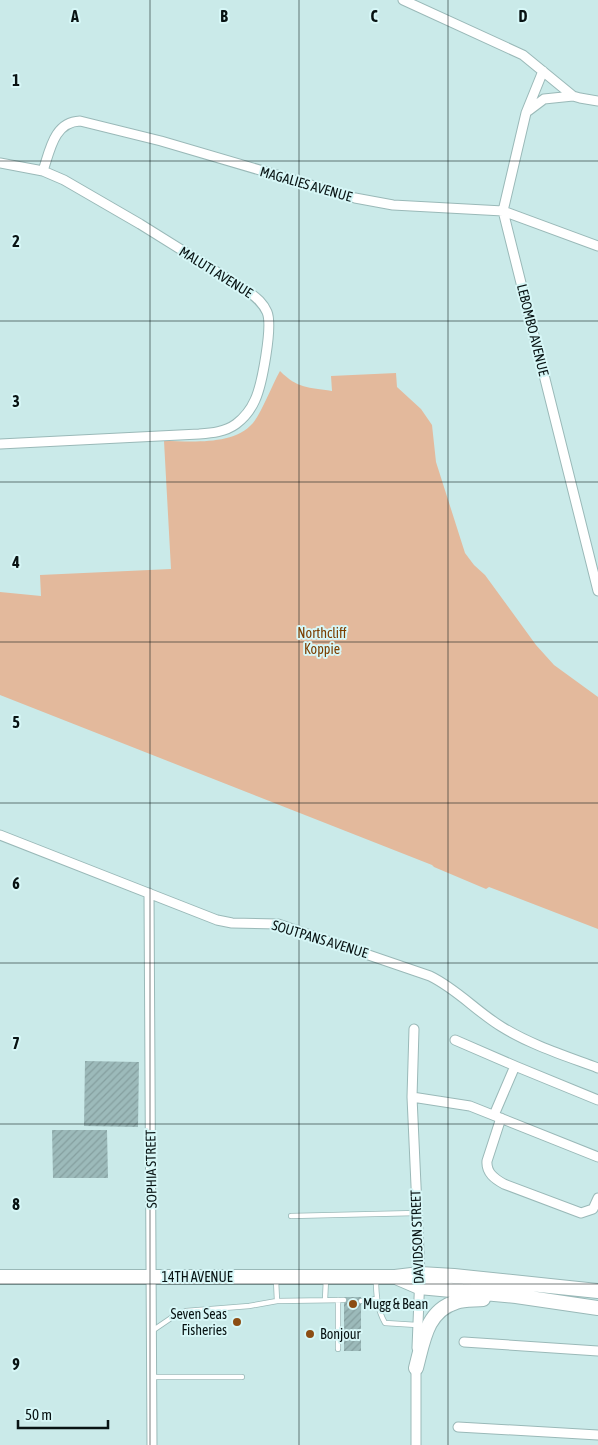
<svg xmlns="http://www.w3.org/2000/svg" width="598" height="1445" font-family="'Asap Condensed',sans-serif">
  <defs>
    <pattern id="building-hatch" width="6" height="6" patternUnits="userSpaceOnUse" patternTransform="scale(1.25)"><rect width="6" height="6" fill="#9cbaba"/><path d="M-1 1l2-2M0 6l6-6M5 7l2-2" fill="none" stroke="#859f9f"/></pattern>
  </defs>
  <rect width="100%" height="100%" fill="#caeae9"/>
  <!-- park -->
  <path fill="#e3b99c" d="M280,371C298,389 308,387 332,391L331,376L396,373L397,387L421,409L432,425L436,462L465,553L474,565L485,575L536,645L554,665L598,697V929L489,887L486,889L434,867L432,865L0,695V592L41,596L40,575L171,569L164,441C191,441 233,446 253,423C262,412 272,385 280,371Z"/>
  <!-- building -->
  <path fill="url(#building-hatch)" d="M85,1061L139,1062L138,1127L84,1126Z
    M52,1130H107L108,1178H53Z
    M344,1297H361V1351H344Z"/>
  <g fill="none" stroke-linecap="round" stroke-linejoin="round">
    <defs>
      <path id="service" d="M291,1216L417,1213
        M376,1278C376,1294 377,1309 385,1323L417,1325
        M276,1280L277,1301L344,1300
        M325,1300L326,1279
        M361,1301L376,1299
        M152,1331L174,1316L186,1311L249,1306L277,1301
        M338,1349V1300
        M152,1377H242"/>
      <path id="minor" d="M403,0L523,55L573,96L580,98L598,101
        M543,71L526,113L503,211L598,591
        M528,111L544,99L573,96
        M0,163L43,171L64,180L140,224L249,292C257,298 263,303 267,312C273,326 262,385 255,400C251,409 244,418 236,424C225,432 212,433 199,434L0,444
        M43,171C50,150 54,122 80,121L161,141L355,198L393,205L503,211L598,246
        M0,835L217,920L232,923L278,924L430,976C457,989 477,1012 502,1027C531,1045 566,1056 598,1068
        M149,893L152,1445
        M414,1029L412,1097L420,1274L417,1348
        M455,1040L515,1066
        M412,1097L470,1106L598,1157
        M494,1115L515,1066L598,1100
        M501,1118L487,1161C486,1173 495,1179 504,1184L581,1213L593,1209L598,1198
        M464,1342L598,1351
        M416,1364V1445
        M458,1427L598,1435"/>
      <path id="secondary" d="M0,1277H395L420,1274L454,1276L598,1291
        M398,1278L419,1287L516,1296L598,1308
        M416,1368C423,1342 426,1311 456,1302C464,1299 475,1300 483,1299"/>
    </defs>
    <!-- service casing -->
    <use href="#service" stroke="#9ab9b8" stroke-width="6"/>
    <!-- minor casing -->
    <use href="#minor" stroke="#9ab9b8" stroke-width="11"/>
    <!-- secondary casing -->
    <use href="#secondary" stroke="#9ab9b8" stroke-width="16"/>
    <!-- service -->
    <use href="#service" stroke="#fff" stroke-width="4.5"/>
    <!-- minor -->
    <use href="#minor" stroke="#fff" stroke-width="9"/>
    <!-- secondary -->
    <use href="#secondary" stroke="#fff" stroke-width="14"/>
  </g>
  <!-- grid -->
  <path fill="none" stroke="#081313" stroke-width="1" stroke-opacity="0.55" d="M150,0V1445M299,0V1445M448,0V1445M0,161H598M0,321H598M0,482H598M0,642H598M0,803H598M0,963H598M0,1124H598M0,1284H598"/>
  <!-- markers -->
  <g fill="#8c4d13" stroke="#d7f7f7" stroke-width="2">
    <circle cx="353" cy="1304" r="5"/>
    <circle cx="237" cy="1322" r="5"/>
    <circle cx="310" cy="1334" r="5"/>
  </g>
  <g text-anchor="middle" stroke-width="4" stroke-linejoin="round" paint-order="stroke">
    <!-- street labels -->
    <g font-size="14" fill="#081313" stroke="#d7f7f7">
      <text transform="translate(306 184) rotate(16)" y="5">MAGALIES AVENUE</text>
      <text transform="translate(216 272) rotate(32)" y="5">MALUTI AVENUE</text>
      <text transform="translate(533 330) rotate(76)" y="5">LEBOMBO AVENUE</text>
      <text transform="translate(320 939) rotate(17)" y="5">SOUTPANS AVENUE</text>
      <text transform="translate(151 1169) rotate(-91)" y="5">SOPHIA STREET</text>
      <text transform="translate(417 1237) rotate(-92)" y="5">DAVIDSON STREET</text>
      <text x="197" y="1282">14TH AVENUE</text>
    </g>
    <!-- park labels -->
    <g font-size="14" fill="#7b3e00" stroke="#d7f7f7">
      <text x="322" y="638">Northcliff<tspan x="322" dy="16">Koppie</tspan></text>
    </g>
    <!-- poi labels -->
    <g font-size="14" fill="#081313" stroke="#d7f7f7" text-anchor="start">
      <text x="363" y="1309">Mugg &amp; Bean</text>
      <text x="227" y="1319" text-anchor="end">Seven Seas<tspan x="227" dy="16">Fisheries</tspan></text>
      <text x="320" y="1339">Bonjour</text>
    </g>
  </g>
  <g font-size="16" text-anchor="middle" font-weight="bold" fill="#081313" stroke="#d7f7f7" stroke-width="4" stroke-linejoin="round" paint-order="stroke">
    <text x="75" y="22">A</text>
    <text x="224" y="22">B</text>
    <text x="374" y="22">C</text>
    <text x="523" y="22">D</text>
    <text x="16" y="86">1</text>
    <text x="16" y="247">2</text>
    <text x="16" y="407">3</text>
    <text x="16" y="568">4</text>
    <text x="16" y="728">5</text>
    <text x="16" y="889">6</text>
    <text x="16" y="1049">7</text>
    <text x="16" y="1210">8</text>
    <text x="16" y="1370">9</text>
  </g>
  <!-- scale -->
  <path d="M18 1420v8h90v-8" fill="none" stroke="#081313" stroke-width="2.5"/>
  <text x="25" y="1420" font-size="15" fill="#081313" stroke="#d7f7f7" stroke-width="4" paint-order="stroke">50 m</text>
</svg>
